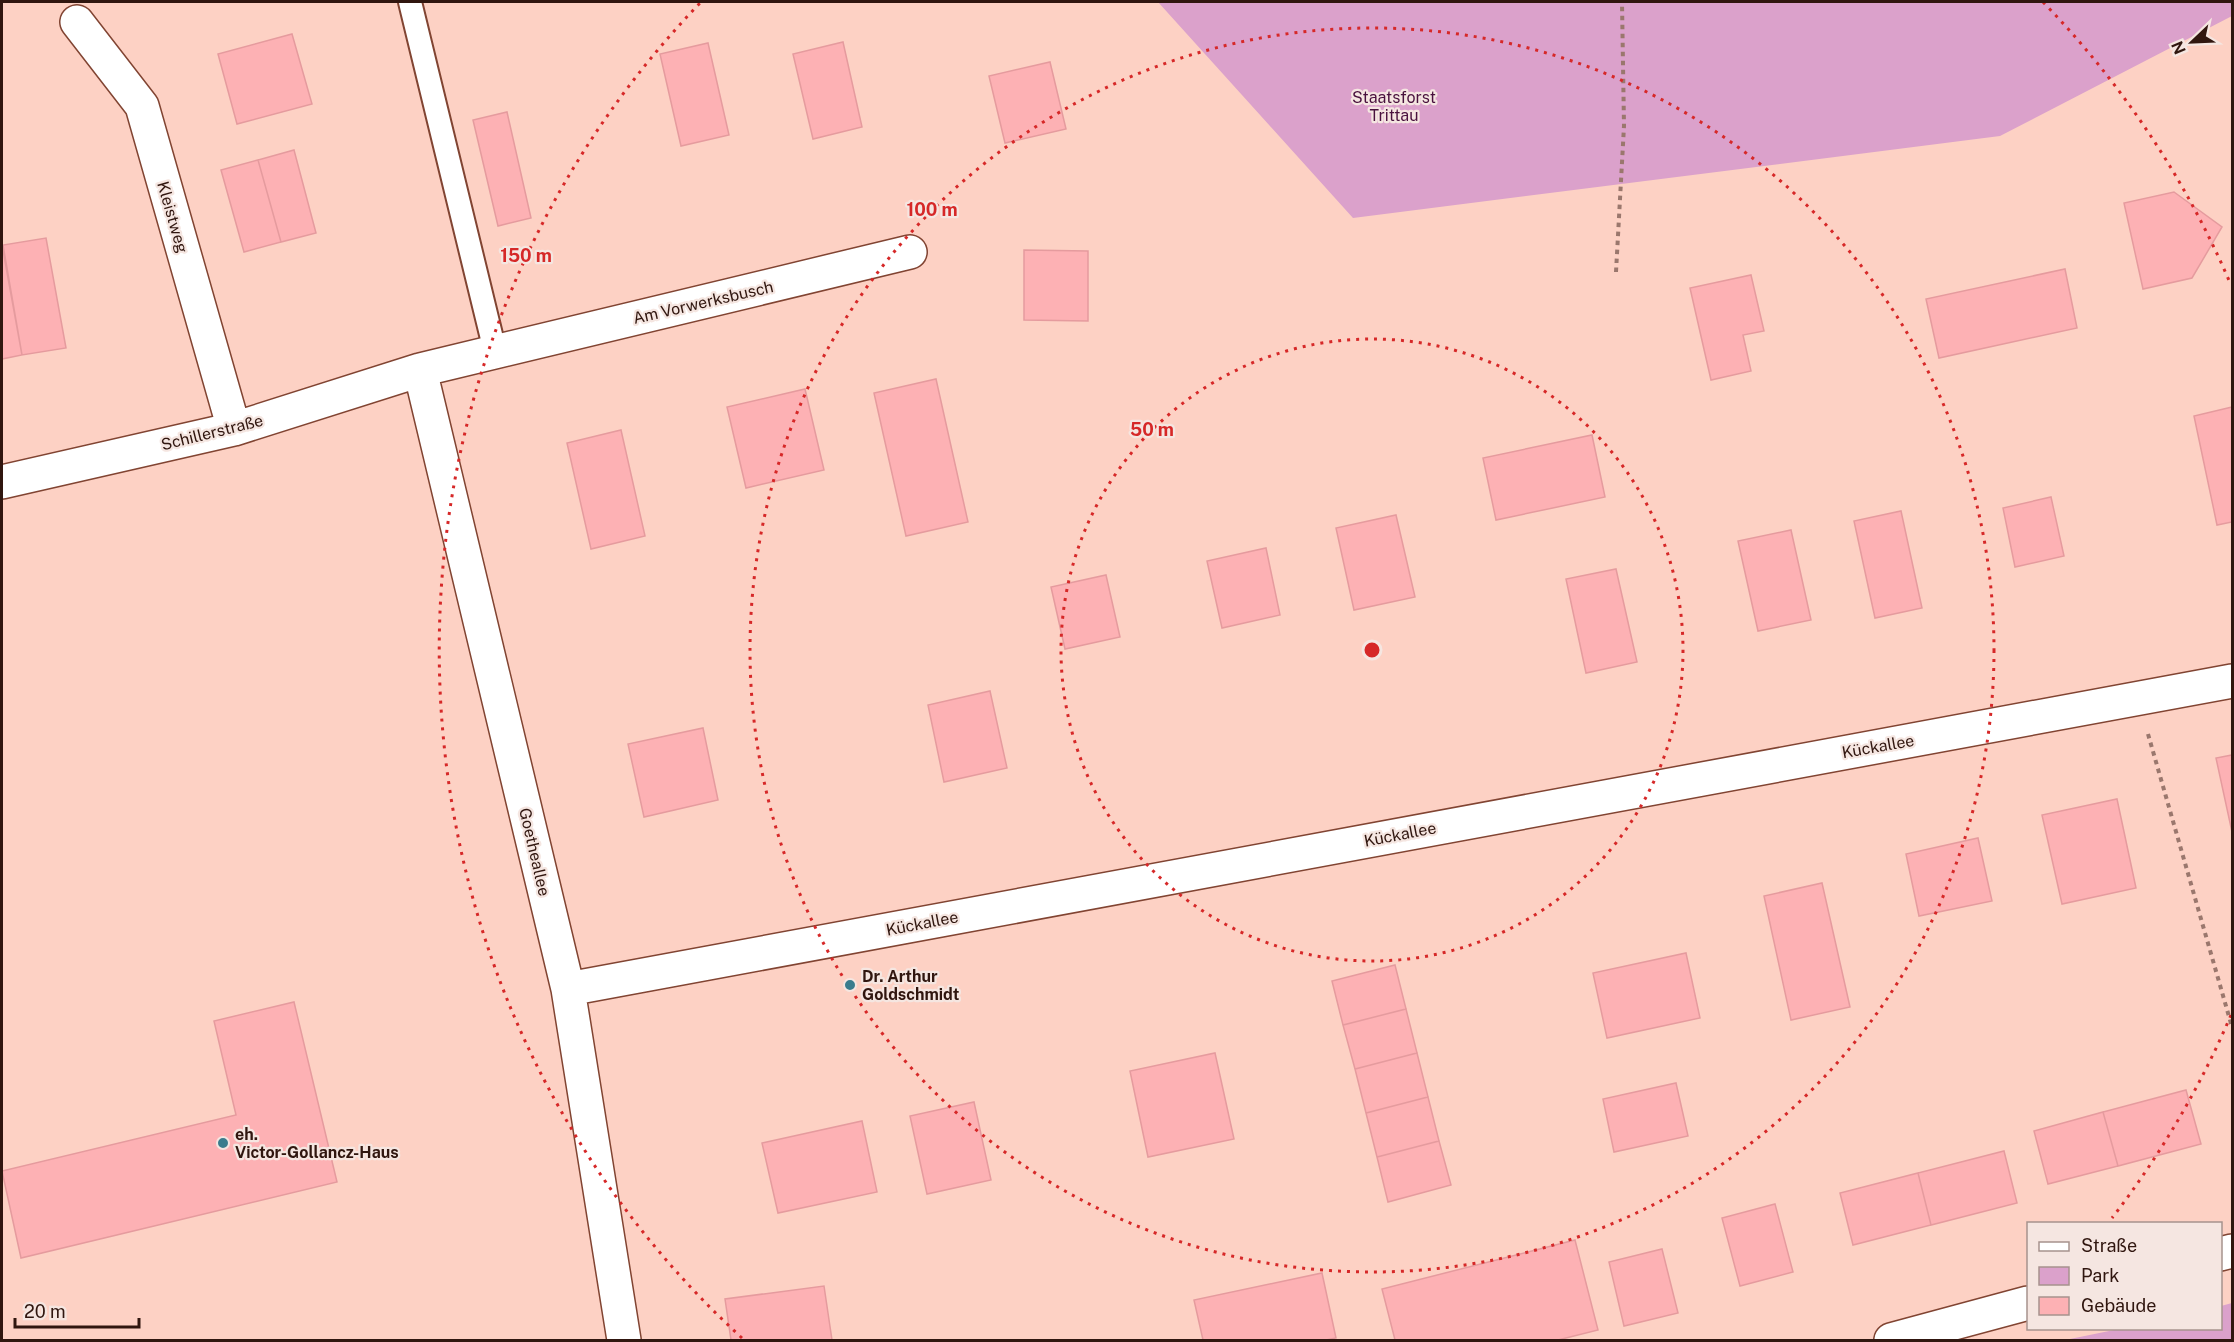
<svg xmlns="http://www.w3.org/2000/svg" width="2234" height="1342" font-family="'Public Sans',sans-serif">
  <rect width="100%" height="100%" fill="#fdd1c4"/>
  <!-- green -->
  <path fill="#dba1cb" d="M1158,2H2232V16L2000,136L1353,218Z
    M2232,1303V1340H2065L2119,1329L2220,1328L2221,1306Z"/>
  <!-- building -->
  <path fill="#fdb1b4" stroke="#e59b9e" stroke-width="1.5" d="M292,34L312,104L237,124L218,54Z
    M843,42L862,127L813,139L793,54Z
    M708,43L729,135L681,146L660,54Z
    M1050,62L1066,129L1005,143L989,76Z
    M507,112L531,218L498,226L473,120Z
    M294,150L316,233L281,242L258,160Z
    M258,160L281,242L244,252L221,170Z
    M2174,192L2222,227L2192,278L2143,289L2124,203Z
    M46,238L66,348L22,355L3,245Z
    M2,245L22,355L2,359Z
    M1024,250L1088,251V321L1024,320Z
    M2065,269L2077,328L1939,358L1926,299Z
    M1751,275L1764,331L1743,335L1751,371L1711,380L1690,288Z
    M936,379L968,522L906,536L874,393Z
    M805,389L824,470L746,488L727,407Z
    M2232,407V522L2217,525L2194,416Z
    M621,430L645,536L591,549L567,443Z
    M1592,435L1605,497L1496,520L1483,458Z
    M2051,497L2064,556L2015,567L2003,508Z
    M1901,511L1922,608L1875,618L1854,521Z
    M1396,515L1415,597L1354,610L1336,528Z
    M1791,530L1811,620L1758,631L1738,541Z
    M1266,548L1280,615L1222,628L1207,561Z
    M1616,569L1637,662L1586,673L1566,579Z
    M1106,575L1120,637L1065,649L1051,587Z
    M990,691L1007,768L944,782L928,705Z
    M703,728L718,800L644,817L628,744Z
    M2232,755V832L2216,758Z
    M2117,799L2136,888L2062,904L2042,815Z
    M1978,838L1992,901L1919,916L1906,854Z
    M1822,883L1850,1007L1791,1020L1764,896Z
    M1686,953L1700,1018L1607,1038L1593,973Z
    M1395,965L1406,1009L1343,1025L1332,981Z
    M294,1002L337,1182L21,1258L2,1171L236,1115L214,1021Z
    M1406,1009L1417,1053L1355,1069L1343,1025Z
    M1215,1053L1234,1139L1148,1157L1130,1071Z
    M1417,1053L1428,1097L1366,1113L1355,1069Z
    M1676,1083L1688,1136L1614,1152L1603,1099Z
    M2186,1090L2201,1144L2118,1166L2103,1112Z
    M1428,1097L1439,1141L1377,1157L1366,1113Z
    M974,1102L991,1180L927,1194L910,1116Z
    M2103,1112L2118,1166L2048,1184L2034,1131Z
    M862,1121L877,1192L778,1213L762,1143Z
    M1439,1141L1451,1185L1388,1202L1377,1157Z
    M2004,1151L2017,1203L1931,1225L1918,1173Z
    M1918,1173L1931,1225L1853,1245L1840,1193Z
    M1775,1204L1793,1272L1740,1286L1722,1218Z
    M1575,1240L1598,1330L1558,1340H1395L1382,1289Z
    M1662,1249L1678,1313L1624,1326L1609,1262Z
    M1322,1273L1336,1338L1326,1340H1203L1194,1300Z
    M824,1286L832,1340H731L725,1299Z"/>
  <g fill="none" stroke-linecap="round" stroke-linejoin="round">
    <defs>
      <path id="lane" d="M410,2L495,351"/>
      <path id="street" d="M77,22L142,106L234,429
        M420,370L568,989L624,1340
        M2,482L234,429L420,370L910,252
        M568,989L2232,681"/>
      <path id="secondary" d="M2220,1254L2232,1251
        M1891,1340L2028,1303"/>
    </defs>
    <!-- lane casing -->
    <use href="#lane" stroke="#814432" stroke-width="26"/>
    <!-- street casing -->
    <use href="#street" stroke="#814432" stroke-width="36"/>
    <!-- secondary casing -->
    <use href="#secondary" stroke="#814432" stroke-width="36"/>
    <!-- path -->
    <path stroke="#9a776d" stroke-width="4" stroke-dasharray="4.5 4.5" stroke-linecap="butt" d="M1616,272L1624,126L1622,2
      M2148,734L2232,1027"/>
    <!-- lane -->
    <use href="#lane" stroke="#fff" stroke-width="22"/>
    <!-- street -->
    <use href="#street" stroke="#fff" stroke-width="33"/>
    <!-- secondary -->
    <use href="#secondary" stroke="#fff" stroke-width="33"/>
  </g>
  <!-- distance rings -->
  <g fill="none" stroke="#d62828" stroke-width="3" stroke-dasharray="3 6">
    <circle cx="1372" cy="650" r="311"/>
    <circle cx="1372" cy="650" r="622"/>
    <path d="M2231 1015A933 933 0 0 1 2112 1218M742 1338A933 933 0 0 1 701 2M2043 2A933 933 0 0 1 2231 285"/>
  </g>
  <!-- markers -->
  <g fill="#3a7c8d" stroke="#f5e6e1" stroke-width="2">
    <circle cx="850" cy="985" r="6"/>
    <circle cx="223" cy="1143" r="6"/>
  </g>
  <g text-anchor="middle" stroke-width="4.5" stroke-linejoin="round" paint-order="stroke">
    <!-- park labels -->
    <g font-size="16" fill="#49113e" stroke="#f5e6e1">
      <text x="1394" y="103">Staatsforst<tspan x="1394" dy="18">Trittau</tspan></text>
    </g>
    <!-- street labels -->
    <g font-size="16" fill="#30160f" stroke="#f5e6e1">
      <text transform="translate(173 217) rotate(74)" y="6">Kleistweg</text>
      <text transform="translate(703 302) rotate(-13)" y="6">Am Vorwerksbusch</text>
      <text transform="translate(212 432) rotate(-14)" y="6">Schillerstraße</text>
      <text transform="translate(1878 746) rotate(-10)" y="6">Kückallee</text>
      <text transform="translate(1400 834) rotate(-11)" y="6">Kückallee</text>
      <text transform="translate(535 852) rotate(77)" y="6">Goetheallee</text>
      <text transform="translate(922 923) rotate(-11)" y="6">Kückallee</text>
    </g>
    <!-- poi labels -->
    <g font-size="16" font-weight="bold" fill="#30160f" stroke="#f5e6e1" text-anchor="start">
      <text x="862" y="982">Dr. Arthur<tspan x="862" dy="18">Goldschmidt</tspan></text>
      <text x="235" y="1140">eh.<tspan x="235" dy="18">Victor-Gollancz-Haus</tspan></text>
    </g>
  </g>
  <circle cx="1372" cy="650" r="9" fill="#d62828" stroke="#f5e6e1" stroke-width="3"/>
  <g font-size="18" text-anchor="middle" font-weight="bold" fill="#d62828" stroke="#f5e6e1" stroke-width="4.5" stroke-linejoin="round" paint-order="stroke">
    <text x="932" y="216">100 m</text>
    <text x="526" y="262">150 m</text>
    <text x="1152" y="436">50 m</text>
  </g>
  <!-- border -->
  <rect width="2234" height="1342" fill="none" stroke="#30160f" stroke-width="6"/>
  <!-- legend -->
  <rect x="2027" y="1222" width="195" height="108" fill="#f5e6e1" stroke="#a6938d" stroke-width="1.5"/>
  <rect x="2039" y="1242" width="30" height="9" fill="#ffffff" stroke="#a6938d" stroke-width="1.5"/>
  <text x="2081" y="1252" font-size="18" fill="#30160f">Straße</text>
  <rect x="2039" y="1267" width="30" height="18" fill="#dba1cb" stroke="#a6938d" stroke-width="1.5"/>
  <text x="2081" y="1282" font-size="18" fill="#30160f">Park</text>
  <rect x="2039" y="1297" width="30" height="18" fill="#fdb1b4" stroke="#a6938d" stroke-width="1.5"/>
  <text x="2081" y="1312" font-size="18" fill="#30160f">Gebäude</text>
  <!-- north arrow -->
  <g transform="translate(2192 42) rotate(247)" stroke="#f5e6e1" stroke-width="4.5" paint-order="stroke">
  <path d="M0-4.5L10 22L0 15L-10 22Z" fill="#30160f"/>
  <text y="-9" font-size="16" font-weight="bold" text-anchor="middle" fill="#30160f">N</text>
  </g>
  <!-- scale -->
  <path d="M15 1318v9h124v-9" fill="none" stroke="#30160f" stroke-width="3"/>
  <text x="24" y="1318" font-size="18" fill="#30160f" stroke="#f5e6e1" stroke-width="4.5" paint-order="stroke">20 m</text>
</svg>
